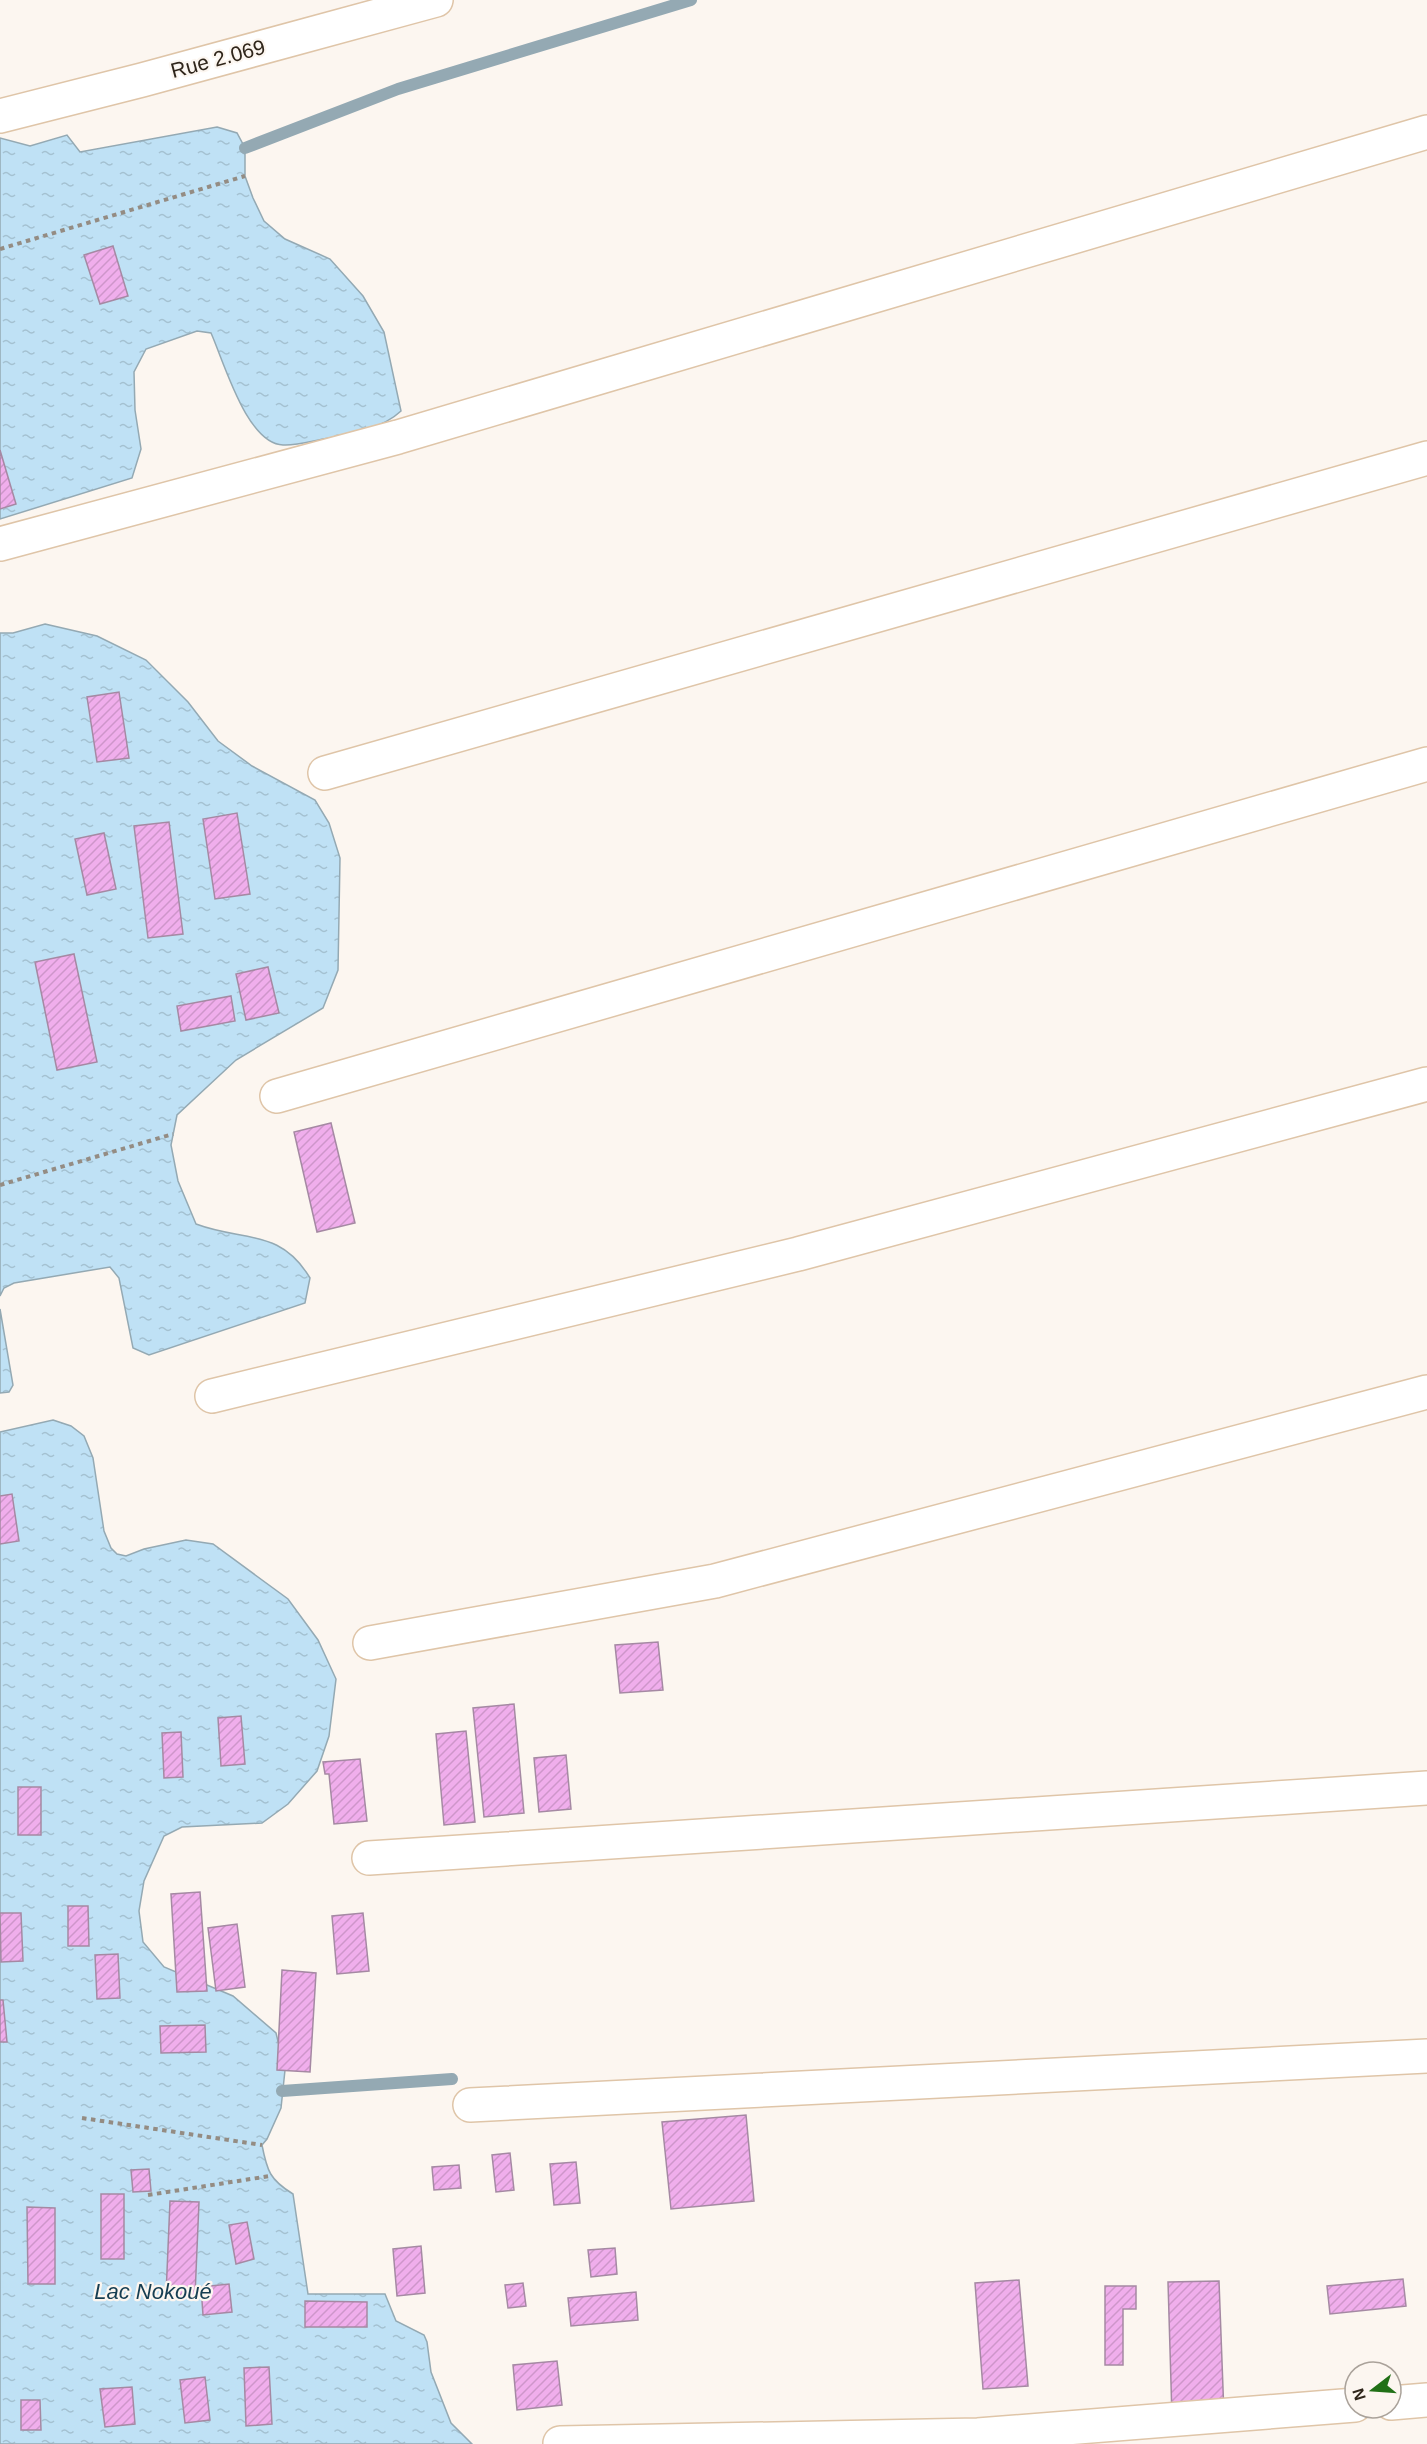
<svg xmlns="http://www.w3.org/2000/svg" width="1427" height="2444" font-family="Helvetica,sans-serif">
  <defs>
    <pattern id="water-ripples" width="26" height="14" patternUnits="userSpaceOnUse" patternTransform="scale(1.5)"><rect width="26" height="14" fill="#bfe1f5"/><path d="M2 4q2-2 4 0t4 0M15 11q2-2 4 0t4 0" fill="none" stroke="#a4c1d1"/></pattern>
    <pattern id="building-hatch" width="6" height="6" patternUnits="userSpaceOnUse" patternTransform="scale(1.5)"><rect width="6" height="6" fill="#f0aeec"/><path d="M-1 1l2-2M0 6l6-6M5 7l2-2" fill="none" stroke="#ce96ca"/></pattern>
  </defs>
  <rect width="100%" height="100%" fill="#fcf6f0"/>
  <!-- water -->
  <path fill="url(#water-ripples)" stroke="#94a9b3" stroke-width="1.5" d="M217,127L237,133L245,148V176L253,198L264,221L285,239L330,259L363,296L384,332L401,411C383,428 353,434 329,438C315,440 297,446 283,445C247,444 224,362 211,333L197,331L146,349L134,372L135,410L141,449L132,478L0,519V138L30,146L67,135L80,152Z
    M45,624L97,636L146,660L188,702L218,741L252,766L315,800L329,823L340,858L338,970L323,1008L236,1060L177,1115L171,1145L178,1181L196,1224C244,1242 280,1228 310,1278L305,1303L149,1355L133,1348L119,1278L110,1267L14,1283L4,1288L0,1296V633H13Z
    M0,1309L13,1385L9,1392L0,1393Z
    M53,1420L71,1426L84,1436L93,1458L104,1531L111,1548L117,1554L126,1556L144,1549L186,1540L213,1544L288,1599L318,1640L336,1679L329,1736L317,1771L288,1804L262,1823L182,1827L164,1836L144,1881L139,1911L143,1942L164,1967L233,1996L276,2033L285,2070L281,2108L267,2139L262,2145C267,2171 270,2180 293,2194L308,2294H385L396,2321L424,2335L427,2342L431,2372L451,2423L472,2444H0V1432Z"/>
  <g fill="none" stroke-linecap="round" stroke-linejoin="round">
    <!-- stream -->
    <path stroke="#94a9b3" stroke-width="12" d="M245,148L398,89L691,0
      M282,2091L452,2079"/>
  </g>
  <!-- building -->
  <path fill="url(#building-hatch)" stroke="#a589a3" stroke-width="1.5" d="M113,246L128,296L100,304L84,255Z
    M0,450L16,504L0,509Z
    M119,692L129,758L97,762L87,697Z
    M237,813L250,894L215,899L203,819Z
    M169,822L183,934L148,938L134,826Z
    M104,833L116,889L87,895L75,839Z
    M74,954L97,1062L57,1070L35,962Z
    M268,967L279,1013L246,1020L236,974Z
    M231,996L235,1021L181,1031L177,1006Z
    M331,1123L355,1223L317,1232L294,1132Z
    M12,1494L19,1541L0,1544V1496Z
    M658,1642L663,1690L620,1693L615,1645Z
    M514,1704L524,1813L484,1817L473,1708Z
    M241,1716L245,1764L221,1766L218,1718Z
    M466,1731L475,1822L444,1825L436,1734Z
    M181,1732L183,1777L164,1778L162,1733Z
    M566,1755L571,1809L539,1812L534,1758Z
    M360,1759L367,1821L334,1824L329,1774H325L323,1762Z
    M18,1787H41V1835H18Z
    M200,1892L207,1991L177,1992L171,1894Z
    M68,1906H88L89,1946H68Z
    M0,1913H21L23,1961L1,1962Z
    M363,1913L369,1971L337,1974L332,1916Z
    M237,1924L245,1987L216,1991L208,1928Z
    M118,1954L120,1998L97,1999L95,1955Z
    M282,1970L316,1973L310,2072L277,2070Z
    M0,2000H3L7,2042H0Z
    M205,2025L206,2052L161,2053L160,2026Z
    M746,2115L754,2201L671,2209L662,2122Z
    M510,2153L514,2190L496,2192L492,2155Z
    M576,2162L580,2203L554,2205L550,2164Z
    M459,2165L461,2188L434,2190L432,2167Z
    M149,2169L151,2191L133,2192L131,2170Z
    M101,2194H124V2259H101Z
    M170,2201L199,2202L195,2296L166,2295Z
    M27,2207L55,2208V2284H28Z
    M247,2222L254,2259L236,2264L229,2225Z
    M421,2246L425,2293L397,2296L393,2249Z
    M615,2248L617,2274L591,2277L588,2250Z
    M1403,2279L1406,2306L1330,2314L1327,2286Z
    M1019,2280L1028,2386L983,2389L975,2283Z
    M1219,2281L1224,2415L1172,2417L1168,2282Z
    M523,2283L526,2306L508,2308L505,2285Z
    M229,2284L232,2312L203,2315L201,2287Z
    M1105,2286H1136V2309H1123V2365H1105Z
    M636,2292L638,2320L571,2326L568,2298Z
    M305,2301L367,2302V2327H305Z
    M557,2361L562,2405L517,2410L513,2365Z
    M269,2367L272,2424L246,2426L244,2368Z
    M205,2377L210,2420L185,2423L180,2380Z
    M132,2387L135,2424L105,2427L100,2389Z
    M21,2400H40L41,2430H21Z"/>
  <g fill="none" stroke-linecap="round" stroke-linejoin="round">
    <defs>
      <path id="minor" d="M0,116L142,80L436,0
        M0,544L398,437L1427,132
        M325,773L1427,458
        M277,1096L1427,764
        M212,1396L798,1254L1427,1084
        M370,1643L715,1581L1427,1392
        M369,1858L1427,1788
        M470,2105L1427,2056
        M1391,2403L1427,2400
        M560,2443L978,2435L1355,2405"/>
    </defs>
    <!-- minor casing -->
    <use href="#minor" stroke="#dfc5a8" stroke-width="36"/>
    <!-- path -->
    <path stroke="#948c83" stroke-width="4" stroke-dasharray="4.5 4.5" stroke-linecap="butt" d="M0,249L245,176
      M0,1185L173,1134
      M82,2118L262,2145
      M148,2195L270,2176"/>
    <!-- minor -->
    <use href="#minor" stroke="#fff" stroke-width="33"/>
  </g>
  <g text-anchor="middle" stroke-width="4.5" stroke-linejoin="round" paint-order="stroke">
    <!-- street labels -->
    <g font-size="21" fill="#2f251a" stroke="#fcf6f0">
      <text transform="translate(218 59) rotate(-15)" y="7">Rue 2.069</text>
    </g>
    <!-- water labels -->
    <g font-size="22" font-style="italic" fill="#163e52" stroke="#fcf6f0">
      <text x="153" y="2299">Lac Nokoué</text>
    </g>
  </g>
  <!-- north arrow -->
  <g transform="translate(1373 2390) rotate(253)"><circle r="28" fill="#fcf6f0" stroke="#aaa29a" stroke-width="1.5"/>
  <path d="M0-4.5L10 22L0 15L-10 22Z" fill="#217016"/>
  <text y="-9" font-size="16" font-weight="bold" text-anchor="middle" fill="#2f251a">N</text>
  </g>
</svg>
